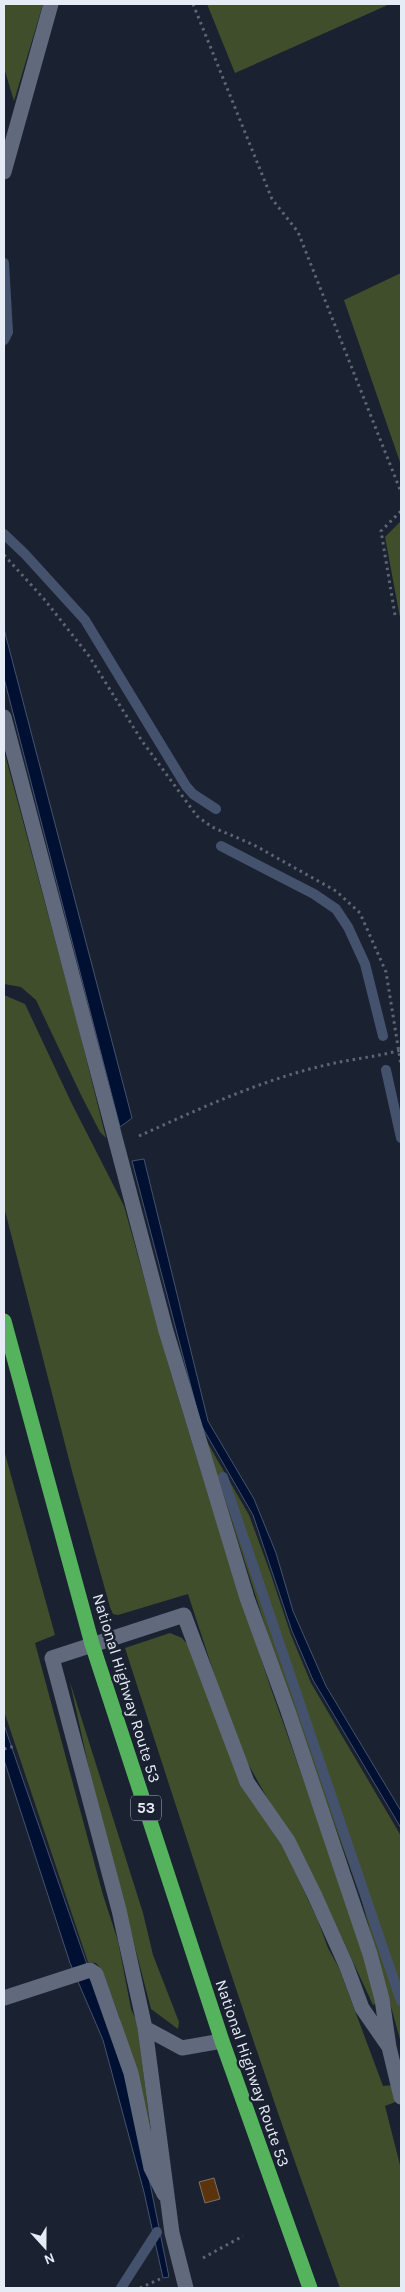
<svg xmlns="http://www.w3.org/2000/svg" width="405" height="2292" font-family="Karla,sans-serif">
  <rect width="100%" height="100%" fill="#1a2231"/>
  <!-- green -->
  <path fill="#414e2b" d="M4,4H43L14,101L4,68Z
    M207,4H390L235,73Z
    M401,273V465L344,300Z
    M401,521V623L385,537Z
    M4,751L75,1014L106,1138L100,1132L82,1097L36,1000L21,987L4,984Z
    M4,995L25,1004L72,1104L124,1206L169,1367L208,1495L270,1686L343,1891L378,2002L373,2005L324,1899L243,1755L222,1698L188,1594L118,1615L113,1614L110,1607L73,1475L4,1207Z
    M206,1440L249,1515L270,1572L291,1635L311,1683L401,1836V2043L361,1898L282,1679Z
    M4,1450L55,1635L35,1643L103,1895L118,1941L131,2009L137,2022L155,2165L119,2016L102,1970L96,1963L88,1962L4,1711Z
    M170,1633L182,1638L188,1645L241,1785L278,1835L318,1921L328,1948L339,1968L383,2086L393,2085L398,2101L385,2106L401,2169V2288H340C263,2077 194,1862 125,1648Z
    M70,1682L143,1913L153,1955L179,2022L178,2029L151,2009L90,1773Z"/>
  <!-- water -->
  <path fill="#001033" stroke="#45526e" d="M4,629L132,1118L120,1127L4,678Z
    M144,1159L208,1421L254,1499L276,1553L293,1611L326,1686L401,1811V1828L313,1680L292,1631L253,1515L201,1425L132,1161Z
    M4,1725L84,1956L128,2075L169,2277L163,2278L144,2192L103,2040L70,1963L4,1760Z"/>
  <g fill="none" stroke-linecap="round" stroke-linejoin="round">
    <!-- stream -->
    <path stroke="#45526e" stroke-width="10" d="M4,263L8,332L4,340
      M4,534L24,553L85,620L186,786L193,794L216,809
      M221,846L314,894L336,909L348,927L365,964L383,1036
      M386,1070L401,1138
      M223,1477L401,2001
      M121,2288L157,2232"/>
  </g>
  <!-- building -->
  <path fill="#5b340d" stroke="#816f61" d="M214,2178L220,2199L205,2203L199,2182Z"/>
  <g fill="none" stroke-linecap="round" stroke-linejoin="round">
    <!-- path -->
    <path stroke="#5e6673" stroke-width="3" stroke-dasharray="2.5 4" stroke-linecap="butt" d="M193,4L272,199L298,232L401,492
      M4,555L44,599L89,656L142,741L197,816L212,827L254,845L336,891L360,913L386,972L401,1065
      M395,615L381,531L401,511
      M139,1136C199,1109 261,1080 326,1065C351,1059 376,1057 401,1050
      M4,1749L15,1746
      M203,2258L243,2236
      M140,2288L160,2279"/>
    <!-- minor -->
    <path stroke="#616a7d" stroke-width="15" d="M4,172L51,4
      M4,717L166,1331L247,1598L288,1711L370,1954L382,1999L389,2047
      M4,1998L90,1970L96,1974L131,2073L151,2168L164,2194
      M145,2028L119,1910L52,1658L184,1615L247,1782L288,1841L315,1896L346,1965L362,2008L389,2047L401,2097
      M186,2288L172,2233L145,2028L182,2048L222,2041"/>
    <!-- highway -->
    <path stroke="#54b35c" stroke-width="15" d="M4,1321L92,1644L222,2041L310,2288"/>
  </g>
  <g text-anchor="middle" stroke-width="5" stroke-linejoin="round" paint-order="stroke">
    <!-- shield labels -->
    <rect fill="#1a2231" stroke="#a9afbb" stroke-width="1" x="131" y="1795.5" width="30" height="25" rx="4"/>
    <g font-size="15" font-weight="bold" fill="#e6ecf6">
      <text x="146" y="1813">53</text>
    </g>
    <!-- street labels -->
    <g font-size="16" fill="#e6ecf6" stroke="#1a2231">
      <text transform="translate(127 1688) rotate(73)" y="6">National Highway Route 53</text>
      <text transform="translate(253 2073) rotate(71)" y="6">National Highway Route 53</text>
    </g>
  </g>
  <!-- border -->
  <rect width="405" height="2292" fill="none" stroke="#e6ecf6" stroke-width="10"/>
  <!-- north arrow -->
  <g transform="translate(45 2247) rotate(159)" stroke="#1a2231" stroke-width="4" paint-order="stroke">
  <path d="M0-4L9 19L0 12L-9 19Z" fill="#e6ecf6"/>
  <text y="-8" font-size="14" font-weight="bold" text-anchor="middle" fill="#e6ecf6">N</text>
  </g>
</svg>
